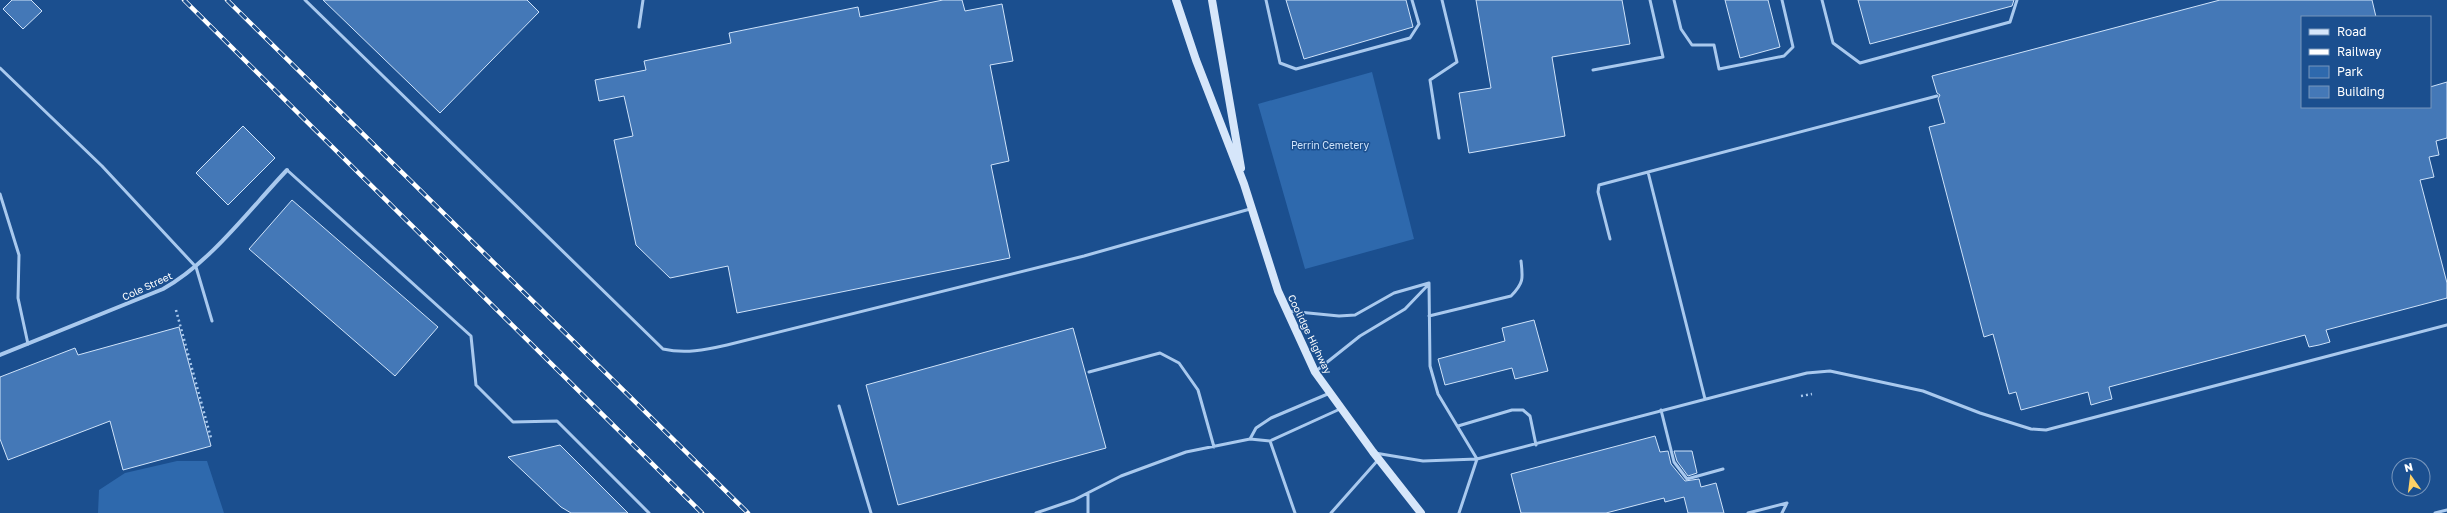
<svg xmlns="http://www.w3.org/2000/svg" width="2447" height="513" font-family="'Golos Text',sans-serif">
  <rect width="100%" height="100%" fill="#1b4f8f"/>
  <!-- green -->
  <path fill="#2e69ad" d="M1372,72L1414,239L1305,269L1258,104Z
    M177,461H207L224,513H98L99,490L125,473Z"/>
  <!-- building -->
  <path fill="#4478b7" stroke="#cfe3fa" d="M12,0H31L42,11L23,29L3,9Z
    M323,0H527L539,12L440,113Z
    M943,0H962L965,11L1002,4L1013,61L990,65L1009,161L991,165L1010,258L737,313L728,266L670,278L636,245L614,140L633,136L624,96L599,101L595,80L646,70L644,61L731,43L729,33L858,7L860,17Z
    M1286,0H1406L1413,27L1304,59Z
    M1476,0H1622L1630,44L1552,57L1565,136L1469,153L1459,93L1491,88Z
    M1725,0H1768L1780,47L1740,58Z
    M1858,0H2014L2012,6L1870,44Z
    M2220,0H2372L2376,17H2302V107H2430V87L2447,82V138L2436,141L2439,155L2429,157L2434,177L2420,180L2447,283V298L2326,330L2330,342L2319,345L2309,347L2305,335L2109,387L2112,399L2101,402L2091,405L2088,392L2021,410L2016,392L2009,394L1993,334L1984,337L1929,127L1945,123L1938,99L1940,95L1937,93L1932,76Z
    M243,126L275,158L228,205L196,173Z
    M292,200L438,327L395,376L249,249Z
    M1534,320L1548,371L1515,379L1512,368L1445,385L1438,359L1505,341L1502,328Z
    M179,327L211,446L123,470L110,421L8,460L0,439V377L75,348L78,355Z
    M1073,328L1106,448L898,505L866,385Z
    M1655,436L1660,452L1668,451L1671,464L1685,481L1699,479L1701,487L1716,483L1724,513H1688L1684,497L1665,502L1664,498L1606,513H1521L1511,474Z
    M560,445L628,513H571L561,507L508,457Z
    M1674,451H1692L1697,473L1688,476L1677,461Z"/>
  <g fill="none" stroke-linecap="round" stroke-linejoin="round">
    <!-- path -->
    <path stroke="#a9c9ee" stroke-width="2.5" stroke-dasharray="2 3" stroke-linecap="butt" d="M176,310L211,438
      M1801,396L1812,394"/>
    <!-- lane -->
    <path stroke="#a9c9ee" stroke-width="3" d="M305,0L663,349C685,354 705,350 727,345L1084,256L1250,209
      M1266,0L1280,63L1296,69L1410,38L1419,24L1412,0
      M1674,0L1681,29L1692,45H1714L1719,69L1784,56L1793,47L1782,0
      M1822,0L1833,43L1860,63L2010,22L2017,0
      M639,27L643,0
      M0,68L102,166L196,267L212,321
      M1593,70L1663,57L1650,0
      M1439,138L1430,80L1457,62L1442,0
      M287,170L471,336L476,385L513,422L557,421L649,513
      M0,194L19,255L18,298L28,344
      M1610,239L1598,192L1599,185L1648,172
      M1429,283L1430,366L1438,394L1477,459L1756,386L1807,373L1830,371L1923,391L1980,413L2031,429L2046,430L2447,325
      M1288,311L1339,316L1355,315L1394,293L1429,283
      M1429,316L1511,296C1524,283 1523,278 1521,261
      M1316,371L1360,336L1405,309L1428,285
      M1089,372L1160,353L1179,363L1198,390L1214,447
      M1330,393L1271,418L1256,428L1250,439L1270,441L1340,409
      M1705,399L1648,172L1937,96
      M839,406L871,513
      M1661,410L1674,462L1687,479L1723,469
      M1458,426L1512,410H1523L1530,416L1536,445
      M1270,441L1295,513
      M1375,453L1423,461L1477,459L1459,513
      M1088,493V513
      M1036,513L1074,500L1121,476L1186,452L1250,439
      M1331,513L1378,460
      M1748,513L1787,503
      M1782,513L1787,503
      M2435,513L2447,510"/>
    <!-- street -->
    <path stroke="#a9c9ee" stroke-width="4" d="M0,355L163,289C211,262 249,210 287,170"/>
    <!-- secondary -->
    <path stroke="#d6e6fa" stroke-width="8" d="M1176,0L1196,60L1244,184L1278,291L1315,372L1373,452L1421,513
      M1212,0L1241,168"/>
    <defs>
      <path id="rail" d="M184,0L702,513
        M227,0L748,513"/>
    </defs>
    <!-- rail casing -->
    <use href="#rail" stroke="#fff" stroke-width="4.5"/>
    <!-- rail -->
    <use href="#rail" stroke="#1b4f8f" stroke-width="3" stroke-dasharray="9" stroke-linecap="butt"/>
  </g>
  <g text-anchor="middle" stroke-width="3" stroke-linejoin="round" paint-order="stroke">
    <!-- park labels -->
    <g font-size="10" fill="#cfe3fa" stroke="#1b4f8f">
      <text x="1330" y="149">Perrin Cemetery</text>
    </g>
    <!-- street labels -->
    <g font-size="10" fill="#fff" stroke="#1b4f8f">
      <text transform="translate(147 286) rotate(-25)" y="4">Cole Street</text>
      <text transform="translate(1310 334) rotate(64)" y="4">Coolidge Highway</text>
    </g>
  </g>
  <!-- legend -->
  <rect x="2301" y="16" width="130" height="92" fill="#1b4f8f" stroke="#7695bc"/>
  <rect x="2309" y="29" width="20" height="6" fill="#d6e6fa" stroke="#7695bc"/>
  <text x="2337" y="36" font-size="12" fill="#ffffff">Road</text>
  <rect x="2309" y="49" width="20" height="6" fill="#ffffff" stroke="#7695bc"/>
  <text x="2337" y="56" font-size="12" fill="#ffffff">Railway</text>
  <rect x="2309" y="66" width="20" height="12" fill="#2e69ad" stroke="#7695bc"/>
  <text x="2337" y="76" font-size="12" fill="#ffffff">Park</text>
  <rect x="2309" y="86" width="20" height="12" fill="#4478b7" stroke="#7695bc"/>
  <text x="2337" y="96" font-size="12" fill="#ffffff">Building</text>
  <!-- north arrow -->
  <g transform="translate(2411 477) rotate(346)"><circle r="19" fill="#1b4f8f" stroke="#7695bc"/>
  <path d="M0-3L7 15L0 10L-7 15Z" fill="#ffd166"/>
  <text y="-6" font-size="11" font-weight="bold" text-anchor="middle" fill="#ffffff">N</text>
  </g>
</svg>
